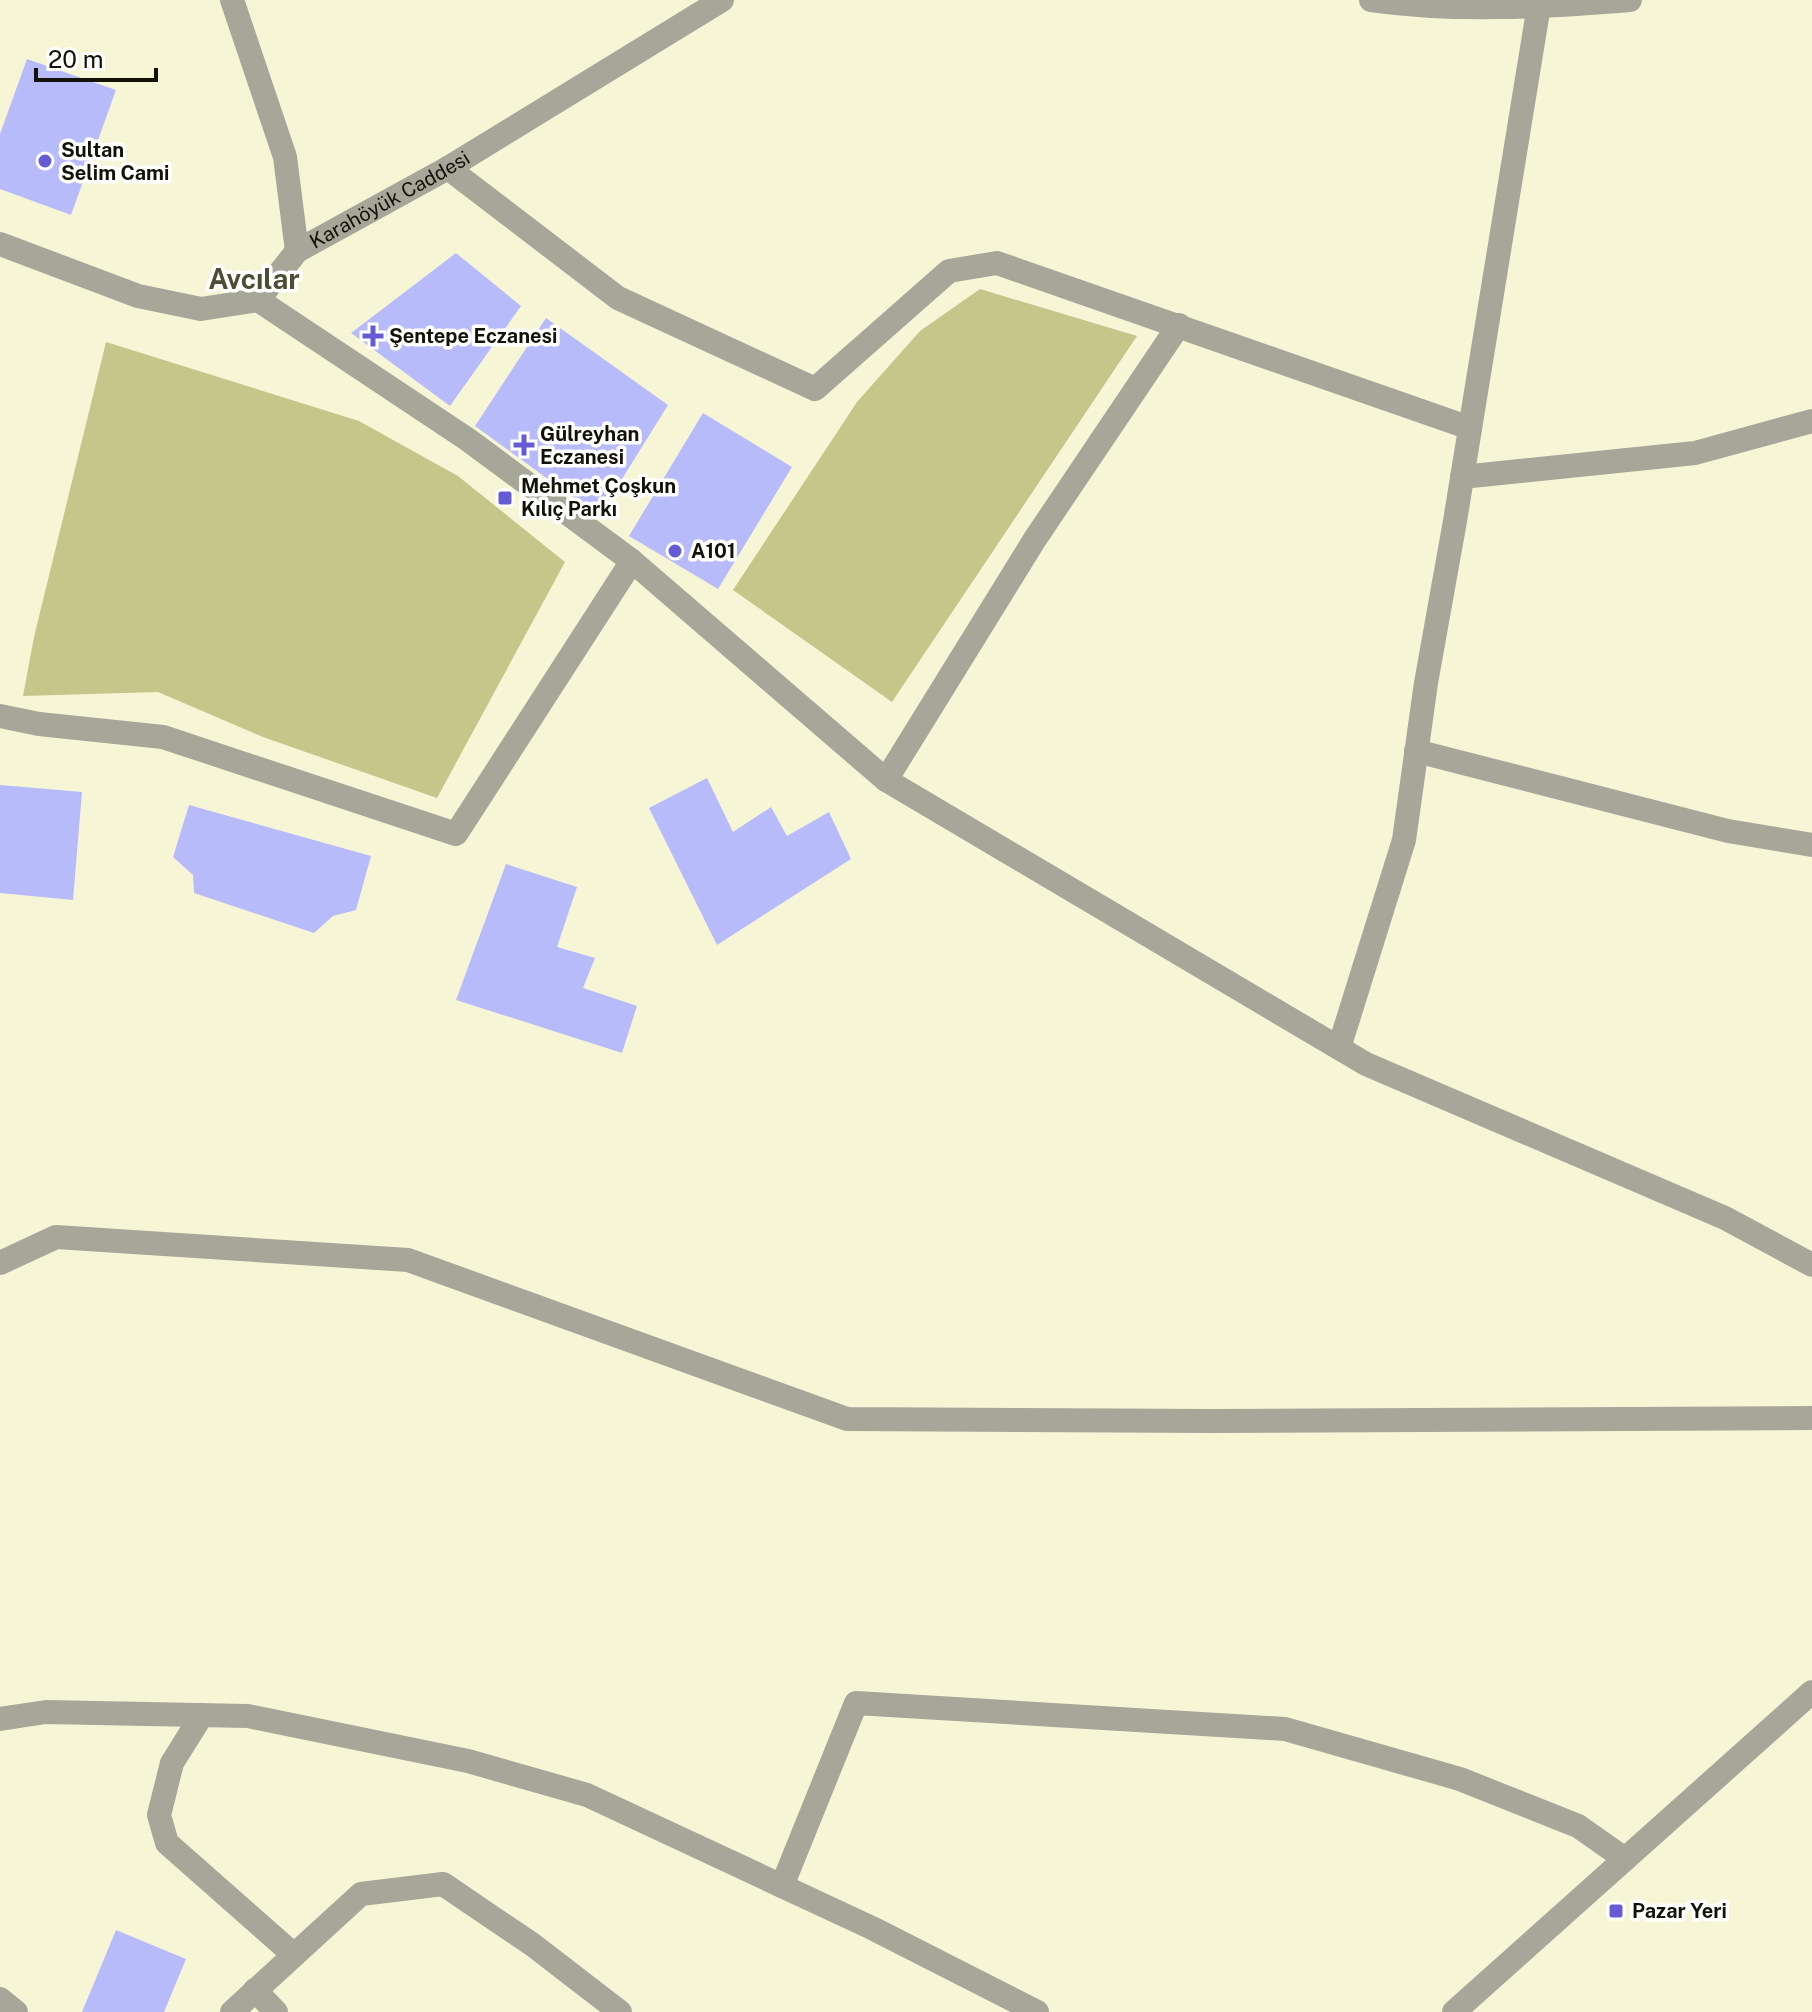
<svg xmlns="http://www.w3.org/2000/svg" width="1812" height="2012" font-family="'Public Sans',sans-serif">
  <rect width="100%" height="100%" fill="#f6f6d7"/>
  <!-- green -->
  <path fill="#c6c58a" d="M980,289L1137,336L892,702L733,590L857,402L920,331Z
    M106,342L359,421L458,476L565,562L437,798L263,737L158,692L23,696L34,637Z"/>
  <!-- building -->
  <path fill="#b8bbfa" d="M27,59L116,90L71,215L0,189V134Z
    M456,253L521,306L450,406L351,333Z
    M546,318L668,405L599,516L475,426Z
    M703,413L792,467L718,589L629,536Z
    M707,778L733,832L771,807L787,836L829,812L851,859L717,945L649,808Z
    M0,785L82,792L73,900L0,893Z
    M189,805L371,856L356,910L333,916L314,933L194,893L193,875L173,857Z
    M506,864L577,887L557,947L595,958L583,988L637,1006L622,1053L456,1000Z
    M116,1930L186,1959L164,2012H82Z"/>
  <g fill="none" stroke-linecap="round" stroke-linejoin="round">
    <!-- minor -->
    <g stroke="#a6a699" stroke-width="24">
      <path d="M232,0L285,157L297,251"/>
      <path d="M1371,0C1456,12 1544,7 1630,0"/>
      <path d="M448,168L618,298L815,389L949,271L997,263L1470,428"/>
      <path id="s1" d="M0,244L138,296L201,309L258,300L297,251L448,168L722,0"/>
      <path d="M258,300L467,439L632,561L886,780L1366,1064L1725,1218L1812,1265"/>
      <path d="M1462,477L1695,453L1812,421"/>
      <path d="M0,716L39,724L163,737L456,834L632,561"/>
      <path d="M1416,751L1728,831L1812,845"/>
      <path d="M886,780L1035,539L1179,325"/>
      <path d="M1339,1048L1404,840L1426,683L1455,521L1539,5"/>
      <path d="M0,1263L56,1237L408,1260L847,1419L1211,1421L1812,1418"/>
      <path d="M202,1715L172,1763L159,1815L167,1843L294,1955"/>
      <path d="M0,1719L46,1712L248,1716L468,1761L587,1795L872,1928L1037,2012"/>
      <path d="M782,1886L856,1703L1285,1729L1460,1779L1578,1826L1625,1859"/>
      <path d="M255,1990L276,2012"/>
      <path d="M0,1999L16,2012"/>
      <path d="M232,2012L361,1894L443,1884L533,1945L620,2012"/>
      <path d="M1454,2012L1812,1692"/>
    </g>
  </g>
  <!-- markers -->
  <g fill="#655cd5" stroke="#fff" stroke-width="3">
    <circle cx="45" cy="161" r="8"/>
    <path d="M369 324h8v8h8v8h-8v8h-8v-8h-8v-8h8z"/>
    <path d="M520 433h8v8h8v8h-8v8h-8v-8h-8v-8h8z"/>
    <rect x="497" y="490" width="16" height="16" rx="4"/>
    <circle cx="675" cy="551" r="8"/>
    <rect x="1608" y="1903" width="16" height="16" rx="4"/>
  </g>
  <g text-anchor="middle" stroke-width="7" stroke-linejoin="round" paint-order="stroke">
    <!-- poi labels -->
    <g font-size="20" font-weight="bold" fill="#121207" stroke="#fff" text-anchor="start">
      <text x="61" y="157">Sultan<tspan x="61" dy="23">Selim Cami</tspan></text>
      <text x="389" y="343">Şentepe Eczanesi</text>
      <text x="540" y="441">Gülreyhan<tspan x="540" dy="23">Eczanesi</tspan></text>
      <text x="521" y="493">Mehmet Çoşkun<tspan x="521" dy="23">Kılıç Parkı</tspan></text>
      <text x="691" y="558">A101</text>
      <text x="1632" y="1918">Pazar Yeri</text>
    </g>
    <!-- street labels -->
    <g font-size="20" fill="#121207" stroke="#fff">
      <text dy="7" stroke="none"><textPath href="#s1" startOffset="438">Karahöyük Caddesi</textPath></text>
    </g>
    <!-- district labels -->
    <g font-size="28" font-weight="bold" fill="#4d4d33" stroke="#fff">
      <text x="254" y="289">Avcılar</text>
    </g>
  </g>
  <!-- scale -->
  <path d="M36 68v12h120v-12" fill="none" stroke="#121207" stroke-width="4"/>
  <text x="48" y="68" font-size="24" fill="#121207" stroke="#ffffff" stroke-width="6" paint-order="stroke">20 m</text>
</svg>
